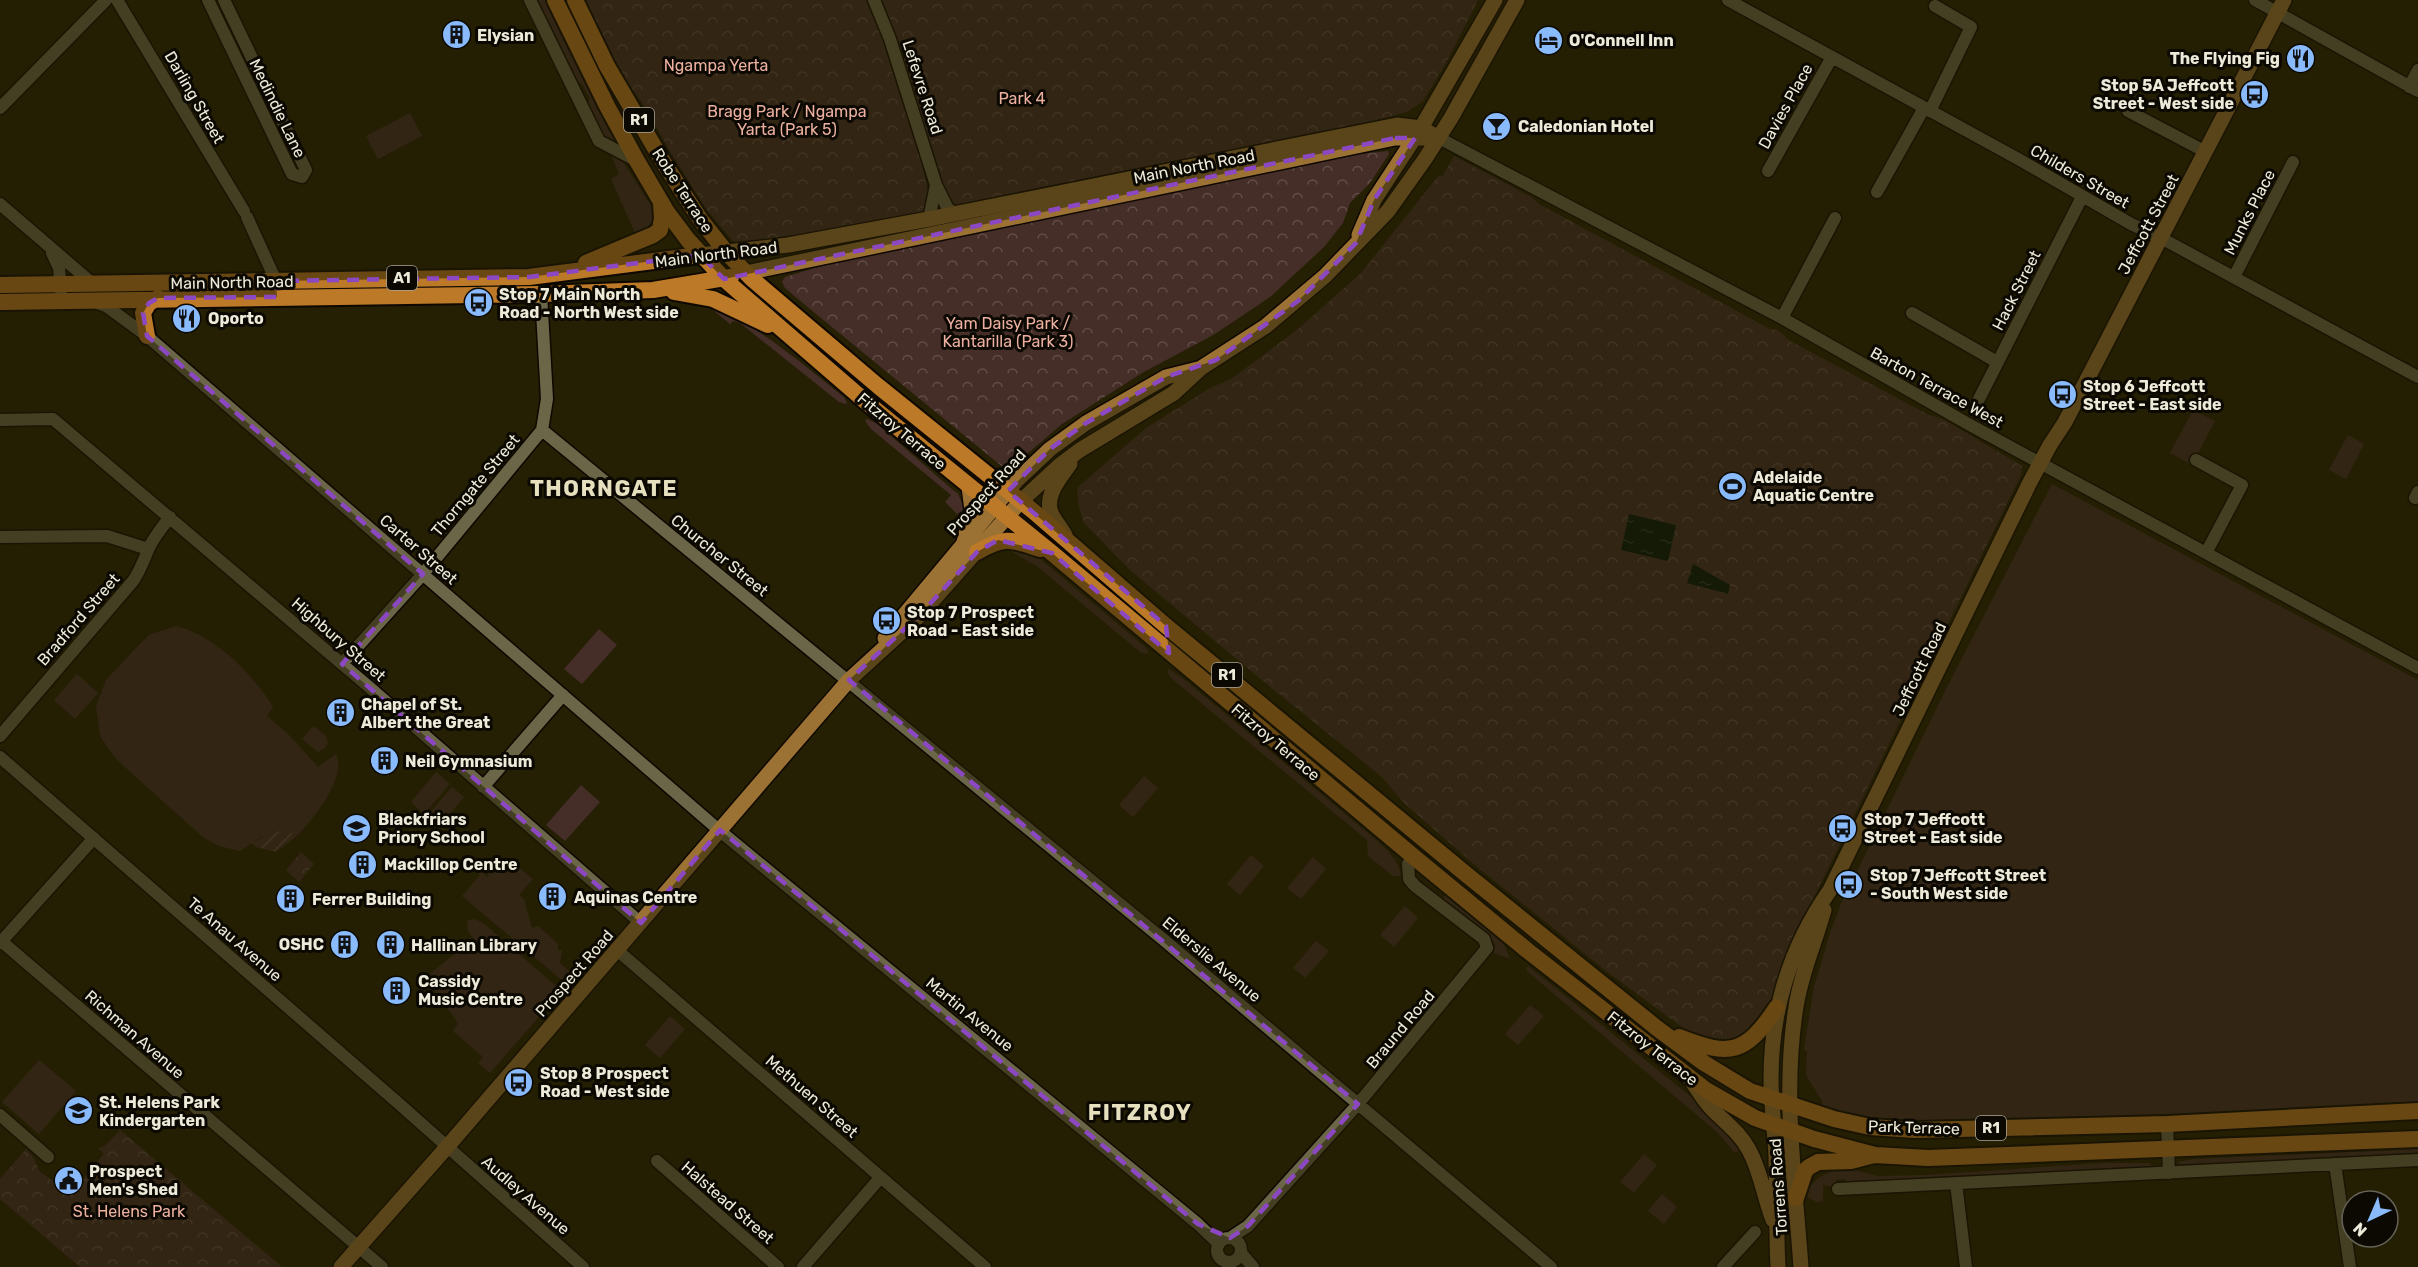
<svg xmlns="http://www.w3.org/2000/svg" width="2418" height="1267" font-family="Rubik,sans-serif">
  <defs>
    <pattern id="forest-crowns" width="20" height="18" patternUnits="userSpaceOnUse" patternTransform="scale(1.5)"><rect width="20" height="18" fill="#462e28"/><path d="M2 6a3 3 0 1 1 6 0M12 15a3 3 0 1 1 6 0" fill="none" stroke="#614c47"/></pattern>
    <pattern id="garden-furrows" width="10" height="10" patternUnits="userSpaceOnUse" patternTransform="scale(1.5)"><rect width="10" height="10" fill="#462e28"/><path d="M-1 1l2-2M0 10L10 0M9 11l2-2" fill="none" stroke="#614c47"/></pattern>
    <pattern id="water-ripples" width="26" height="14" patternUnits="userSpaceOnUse" patternTransform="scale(1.5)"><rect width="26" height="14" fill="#001408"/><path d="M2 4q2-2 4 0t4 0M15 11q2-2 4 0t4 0" fill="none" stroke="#26362b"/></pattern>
  </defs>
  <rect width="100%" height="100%" fill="#251f04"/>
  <!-- grass -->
  <path fill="#462e28" d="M535,0H547L616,142L602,136L586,106L590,99L582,84L574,80Z
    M410,113L422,136L378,159L366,136Z
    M613,154L619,156L622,160L655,212L656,221H652L646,229L635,233L611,179L619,174L612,157Z
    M716,307C763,330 803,364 844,397L847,403L846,404L839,402L740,323L733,321L730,324L713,310Z
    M2193,410L2215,421L2192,465L2170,453Z
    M867,419L876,423L953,490L958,494L965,509L957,514L945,502L951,495L871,429L865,421Z
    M2348,435L2364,444L2346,479L2329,470Z
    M2052,484L2418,680V1106L1917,1123L1865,1117L1823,1107L1822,1101L1806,1075L1807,1052L1804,1049L1814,987L1830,933L1841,904L1946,689Z
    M1007,545L1029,551L1038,557L1144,646L1149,652L1147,654L1140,652L1038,567L1007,549Z
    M176,626C215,636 252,673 273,707L267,716L287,733L318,767L336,754C347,777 314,818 298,835L286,831L261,837L240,851L219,846L204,838L116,759L100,736L96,706L106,680L138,646L149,635Z
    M599,629L617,645L582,684L564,669Z
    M1169,669L1185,680L1375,839C1387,850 1399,860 1401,876H1393L1368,856L1367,840L1171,678L1167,671Z
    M77,674L98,693L75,719L54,700Z
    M315,727L325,735L328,742L325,748L318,752L302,739L311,728Z
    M436,772L450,784L424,814L411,802Z
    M1144,776L1158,788L1133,817L1119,805Z
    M581,785L600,802L565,841L546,825Z
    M452,787L464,797L440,826L427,816Z
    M1251,855L1264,866L1240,895L1227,884Z
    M1313,857L1326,869L1301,899L1287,888Z
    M511,861L533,879L519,895L524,899L532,928L538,926L558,944V950H562L560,963L572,974L564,982L462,896L480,875L478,873L480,871L488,877L489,871L485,866L496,862L506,867Z
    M1445,895L1504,944L1510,959L1494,953L1495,944L1492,940L1443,900Z
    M1405,906L1418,918L1394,947L1380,935Z
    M475,919L483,923L557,987L558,995L490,1073L478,1063L483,1057L453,1031L458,1024C449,1007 433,994 428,975L465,946L473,944L474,939L468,931L467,921Z
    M1316,941L1329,951L1305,978L1293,968Z
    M1528,966L1705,1108L1742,1148L1735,1153L1718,1133L1527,971L1526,969Z
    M1530,1005L1544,1016L1518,1045L1505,1034Z
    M670,1016L685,1029L660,1058L645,1045Z
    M39,1060L76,1091L39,1134L2,1102Z
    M2418,1149V1157L2183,1167L2178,1162L2194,1159Z
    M1644,1154L1657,1165L1634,1193L1620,1182Z
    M2104,1163H2149L2152,1166L2147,1169L1845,1184V1179L1836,1180L1833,1187L1823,1185V1201L1816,1202L1808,1197L1809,1188L1818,1178L1838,1168H1846L1878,1176L1926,1175Z
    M1662,1194L1677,1207L1664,1224L1648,1211Z"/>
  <!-- forest -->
  <path fill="url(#forest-crowns)" d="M583,0H866L883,41L922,164L929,196L925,211L921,215L756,243H739L733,241L707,210L671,153L644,105L614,64Z
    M879,0H1478L1446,63L1423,101L1407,112L1245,154L954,209L948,206L923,123Z
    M1388,151L1389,154L1370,183L1350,203L1343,223L1324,247L1270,297L1215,334L1142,373L1062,424L1014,465L1010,462L1004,468L810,309L785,288L782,282L785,277L841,260L1083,207L1360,154Z
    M1454,156L1533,198L1539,204L1770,329L1778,330L1790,341L1929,415L1943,419L2022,466L2021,475L1792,942L1762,1022L1735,1043L1701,1041L1610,974L1475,865L1404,803L1382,777L1263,681L1130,570L1084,523L1079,508L1077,488L1146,428L1210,388L1231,379L1298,329L1361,273L1439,175L1442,177Z
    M301,852L314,864L299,882L286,870Z
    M120,1130L282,1267H80L0,1199V1179L26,1149L33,1157L40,1172L71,1194L104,1154L98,1148L105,1146Z"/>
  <!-- garden -->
  <path fill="url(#garden-furrows)" d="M286,831L298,835L276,852L256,847L252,843L272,832Z"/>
  <!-- water -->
  <path fill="url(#water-ripples)" d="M1629,514L1676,525L1668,561L1621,550Z
    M1693,564L1730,585L1728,594L1687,583Z"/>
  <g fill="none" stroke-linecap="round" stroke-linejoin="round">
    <defs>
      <path id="minor" d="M117,0L244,211
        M208,0L292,174L302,177L306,170L224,0
        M530,0L599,141L637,161
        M874,0L890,39L936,185L947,207L954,214
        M1728,0L2020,160L2131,224L2161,238L2418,377
        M2255,0L2418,91
        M2409,87L2418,70
        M0,108L106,0
        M1930,111L1971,27L1935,6
        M2128,111L2206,152
        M1439,138L1782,318L1970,425L2418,668
        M1768,171L1832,57
        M1877,192L1924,108
        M0,204L93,284
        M247,217L276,281
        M929,219L936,185
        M52,253L59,268L61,291
        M2234,277L2293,162
        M95,302L106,306L147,336L720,831L1198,1224L1219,1244
        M1912,313L1997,362
        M1782,318L1835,218
        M1979,399L2082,197
        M0,420L53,419L368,686L641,923
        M542,430L1165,941L1551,1267
        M2196,460L2242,485L2206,553
        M2415,498L2418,492
        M0,537L107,536L148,549
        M342,664L423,574L542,430L547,399L541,294
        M0,736L133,581C140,571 143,562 148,550C153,538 162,527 170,517
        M0,757L397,1102L583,1267
        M483,787L563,695
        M0,940L382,1267
        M0,943L94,838
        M617,950L985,1267
        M0,1115L48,1157
        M2167,1124L2169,1173
        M657,1161L778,1267
        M2335,1164L2350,1267
        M1956,1183L1966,1267
        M1838,1189L2418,1160
        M1217 1250a12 12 0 1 1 24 0a12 12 0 1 1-24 0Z
        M1230,1238L1248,1226L1358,1104L1487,948L1484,939L1415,886L1409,879L1408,864L1414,857
        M1241,1253L1253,1267
        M803,1267L880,1178
        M1723,1267L1755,1232"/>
      <path id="major" d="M1359,235L1374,200L1421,128L1495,0
        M700,255L788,245L929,219L1397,125L1421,128L1439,138
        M746,273L1395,138H1437
        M1065,535C1061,528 1056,522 1052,515C1043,497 1060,478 1070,464
        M964,542L972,510L969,487
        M885,638L1017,480L1050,449L1086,423L1166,377L1198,369
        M1693,1083C1699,1092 1705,1102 1712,1109C1726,1123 1740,1133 1749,1150C1761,1172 1764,1197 1773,1220
        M341,1267L447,1147L849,680L919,616L1021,501L1060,465L1080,450L1174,393L1201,368L1266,326L1325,276L1388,211L1425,159L1451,118L1517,0
        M1778,1267C1776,1230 1777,1194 1776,1157C1775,1131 1771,1105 1771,1079C1771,1010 1790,947 1830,890L2030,482L2050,445L2065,422L2284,0
        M1801,1267C1795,1181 1782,1092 1796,1007C1801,973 1815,943 1824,910"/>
      <path id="highway" d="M555,0L607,106L637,161L667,212L688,240L724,279L865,401L1052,553L1414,857L1528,951L1706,1090L1755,1118L1814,1139L1875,1155L1928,1158L2418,1139
        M575,0L607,66L662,160L700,219L726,252L752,279L878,386L1033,511L1166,626L1467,875L1658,1029L1704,1063L1750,1091L1834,1119L1870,1127L1915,1130L2167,1124L2418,1111
        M586,263L653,235L660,230L662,218L661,203
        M0,285L529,277L700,255
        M674,292L713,299L768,325
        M0,302L541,294L653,290L731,277
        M147,336L143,313L149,303L158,298
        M977,552C1005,536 1010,539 1040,549
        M1679,1037C1730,1057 1745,1055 1777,1007
        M1796,1198L1805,1171L1809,1167L1818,1162L1851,1161L1874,1155"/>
    </defs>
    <!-- minor casing -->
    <use href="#minor" stroke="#0e0800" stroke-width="15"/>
    <!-- major casing -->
    <use href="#major" stroke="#0e0800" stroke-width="18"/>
    <!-- highway casing -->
    <use href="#highway" stroke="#0e0800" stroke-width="20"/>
    <!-- minor -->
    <use href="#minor" stroke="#6c6648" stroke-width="12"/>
    <!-- major -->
    <use href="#major" stroke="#9c7134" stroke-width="15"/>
    <!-- highway -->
    <use href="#highway" stroke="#bc7927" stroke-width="16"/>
  </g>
  <!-- marked area -->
  <path d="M0 0H2418V1267H0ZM1395,138H1415L1374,200L1356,243L1298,301L1216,360L1166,377L1086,423L1050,449L1008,491L1166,626L1169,653L1052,553L998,540L977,552L919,616L849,680L1358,1104L1248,1226L1230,1238L1198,1224L720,830L641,923L342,664L423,574L147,336L143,313L149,303L158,298L277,297L276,281L529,277L700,255L724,279Z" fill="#251f04" fill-opacity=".55" fill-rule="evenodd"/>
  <path fill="none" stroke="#8c48c3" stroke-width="4.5" stroke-dasharray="12 8" stroke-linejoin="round" d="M1395,138H1415L1374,200L1356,243L1298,301L1216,360L1166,377L1086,423L1050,449L1008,491L1166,626L1169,653L1052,553L998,540L977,552L919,616L849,680L1358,1104L1248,1226L1230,1238L1198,1224L720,830L641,923L342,664L423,574L147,336L143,313L149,303L158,298L277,297L276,281L529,277L700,255L724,279Z"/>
  <!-- icons -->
  <defs>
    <symbol id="building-disc" viewBox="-11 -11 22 22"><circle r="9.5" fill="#89bafc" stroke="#0b0902"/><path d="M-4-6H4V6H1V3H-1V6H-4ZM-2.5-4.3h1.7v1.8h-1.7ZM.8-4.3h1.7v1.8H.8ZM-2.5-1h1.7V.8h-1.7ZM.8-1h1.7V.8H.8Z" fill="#111"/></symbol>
    <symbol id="hotel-disc" viewBox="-11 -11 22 22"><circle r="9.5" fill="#89bafc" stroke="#0b0902"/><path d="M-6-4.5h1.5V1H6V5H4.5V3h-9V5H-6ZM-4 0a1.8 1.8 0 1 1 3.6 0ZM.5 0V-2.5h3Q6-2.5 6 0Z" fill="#111"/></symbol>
    <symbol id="restaurant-disc" viewBox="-11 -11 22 22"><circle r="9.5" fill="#89bafc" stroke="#0b0902"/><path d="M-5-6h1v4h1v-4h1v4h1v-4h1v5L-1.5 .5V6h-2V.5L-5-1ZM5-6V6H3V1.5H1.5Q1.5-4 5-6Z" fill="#111"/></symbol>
    <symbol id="bus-disc" viewBox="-11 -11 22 22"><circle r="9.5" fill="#89bafc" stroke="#0b0902"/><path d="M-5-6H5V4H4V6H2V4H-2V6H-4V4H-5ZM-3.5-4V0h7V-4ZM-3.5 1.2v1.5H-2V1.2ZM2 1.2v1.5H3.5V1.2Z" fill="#111"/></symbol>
    <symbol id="bar-disc" viewBox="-11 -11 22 22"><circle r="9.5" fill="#89bafc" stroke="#0b0902"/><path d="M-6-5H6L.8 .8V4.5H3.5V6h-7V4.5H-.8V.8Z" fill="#111"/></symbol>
    <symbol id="stadium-disc" viewBox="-11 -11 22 22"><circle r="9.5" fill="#89bafc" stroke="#0b0902"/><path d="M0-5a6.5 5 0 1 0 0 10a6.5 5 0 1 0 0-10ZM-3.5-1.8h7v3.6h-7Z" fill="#111"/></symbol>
    <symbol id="school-disc" viewBox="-11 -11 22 22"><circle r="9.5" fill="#89bafc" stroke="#0b0902"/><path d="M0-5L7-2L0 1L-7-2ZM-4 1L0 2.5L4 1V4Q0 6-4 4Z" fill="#111"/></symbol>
    <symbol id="civic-disc" viewBox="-11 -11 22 22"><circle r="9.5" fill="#89bafc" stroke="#0b0902"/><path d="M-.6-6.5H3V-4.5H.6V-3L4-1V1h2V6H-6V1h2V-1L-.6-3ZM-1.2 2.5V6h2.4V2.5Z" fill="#111"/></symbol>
  </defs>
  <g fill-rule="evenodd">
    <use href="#building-disc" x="440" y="18" width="33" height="33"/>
    <use href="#hotel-disc" x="1532" y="24" width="33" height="33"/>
    <use href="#restaurant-disc" x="2284" y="42" width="33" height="33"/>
    <use href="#bus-disc" x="2238" y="78" width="33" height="33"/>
    <use href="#bar-disc" x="1480" y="110" width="33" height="33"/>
    <use href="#bus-disc" x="462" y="286" width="33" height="33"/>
    <use href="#restaurant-disc" x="170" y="302" width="33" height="33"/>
    <use href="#bus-disc" x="2046" y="378" width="33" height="33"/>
    <use href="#stadium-disc" x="1716" y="470" width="33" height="33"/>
    <use href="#bus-disc" x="870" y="604" width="33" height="33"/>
    <use href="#building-disc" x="324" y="696" width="33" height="33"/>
    <use href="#building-disc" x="368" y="744" width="33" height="33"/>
    <use href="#school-disc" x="340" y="812" width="33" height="33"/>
    <use href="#bus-disc" x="1826" y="812" width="33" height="33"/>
    <use href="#building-disc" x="346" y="848" width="33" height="33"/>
    <use href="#bus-disc" x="1832" y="868" width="33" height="33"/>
    <use href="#building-disc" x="536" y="880" width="33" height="33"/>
    <use href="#building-disc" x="274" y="882" width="33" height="33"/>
    <use href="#building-disc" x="328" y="928" width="33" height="33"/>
    <use href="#building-disc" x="374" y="928" width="33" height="33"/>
    <use href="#building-disc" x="380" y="974" width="33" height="33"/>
    <use href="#bus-disc" x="502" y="1066" width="33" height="33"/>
    <use href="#school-disc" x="62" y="1094" width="33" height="33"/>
    <use href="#civic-disc" x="52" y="1164" width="33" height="33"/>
  </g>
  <g text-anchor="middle" stroke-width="6" stroke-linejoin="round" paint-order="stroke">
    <!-- shield labels -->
    <g fill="#0b0902" stroke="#a9a699" stroke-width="1.5">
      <rect x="624" y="108" width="30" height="24" rx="4.5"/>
      <rect x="387" y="266" width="30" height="24" rx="4.5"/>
      <rect x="1212" y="663" width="30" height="24" rx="4.5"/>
      <rect x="1976" y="1116" width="30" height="24" rx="4.5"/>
    </g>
    <g font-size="15" font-weight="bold" fill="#edeada">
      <text x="639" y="125">R1</text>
      <text x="402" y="283">A1</text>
      <text x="1227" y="680">R1</text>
      <text x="1991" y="1133">R1</text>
    </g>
    <!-- poi labels -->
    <g font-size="16" font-weight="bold" fill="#edeada" stroke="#0b0902" text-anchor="start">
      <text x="477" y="41">Elysian</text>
      <text x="1569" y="46">O'Connell Inn</text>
      <text x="2280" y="64" text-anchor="end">The Flying Fig</text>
      <text x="2234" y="91" text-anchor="end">Stop 5A Jeffcott<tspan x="2234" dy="18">Street - West side</tspan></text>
      <text x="1518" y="132">Caledonian Hotel</text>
      <text x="499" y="300">Stop 7 Main North<tspan x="499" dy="18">Road - North West side</tspan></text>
      <text x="208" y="324">Oporto</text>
      <text x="2083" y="392">Stop 6 Jeffcott<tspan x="2083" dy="18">Street - East side</tspan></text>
      <text x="1753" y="483">Adelaide<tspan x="1753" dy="18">Aquatic Centre</tspan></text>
      <text x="907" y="618">Stop 7 Prospect<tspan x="907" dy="18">Road - East side</tspan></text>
      <text x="361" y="710">Chapel of St.<tspan x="361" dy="18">Albert the Great</tspan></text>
      <text x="405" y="767">Neil Gymnasium</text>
      <text x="378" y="825">Blackfriars<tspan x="378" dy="18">Priory School</tspan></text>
      <text x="1864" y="825">Stop 7 Jeffcott<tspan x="1864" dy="18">Street - East side</tspan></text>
      <text x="384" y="870">Mackillop Centre</text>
      <text x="1870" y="881">Stop 7 Jeffcott Street<tspan x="1870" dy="18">- South West side</tspan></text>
      <text x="574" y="903">Aquinas Centre</text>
      <text x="312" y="905">Ferrer Building</text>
      <text x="324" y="950" text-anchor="end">OSHC</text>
      <text x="411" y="951">Hallinan Library</text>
      <text x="418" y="987">Cassidy<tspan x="418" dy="18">Music Centre</tspan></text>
      <text x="540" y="1079">Stop 8 Prospect<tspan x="540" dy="18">Road - West side</tspan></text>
      <text x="99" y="1108">St. Helens Park<tspan x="99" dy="18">Kindergarten</tspan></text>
      <text x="89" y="1177">Prospect<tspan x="89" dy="18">Men's Shed</tspan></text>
    </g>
    <!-- park labels -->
    <g font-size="16" fill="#edb0a0" stroke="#0b0902">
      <text x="716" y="71">Ngampa Yerta</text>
      <text x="1022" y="104">Park 4</text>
      <text x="787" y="117">Bragg Park / Ngampa<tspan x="787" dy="18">Yarta (Park 5)</tspan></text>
      <text x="1008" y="329">Yam Daisy Park /<tspan x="1008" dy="18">Kantarilla (Park 3)</tspan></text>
      <text x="129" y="1217">St. Helens Park</text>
    </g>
    <!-- street labels -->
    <g font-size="16" fill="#edeada" stroke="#0b0902">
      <text transform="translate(923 87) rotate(72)" y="6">Lefevre Road</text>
      <text transform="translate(195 97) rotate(60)" y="6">Darling Street</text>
      <text transform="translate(1785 106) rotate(-61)" y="6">Davies Place</text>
      <text transform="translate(278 108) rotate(64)" y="6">Medindie Lane</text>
      <text transform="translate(1194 166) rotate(-11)" y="6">Main North Road</text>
      <text transform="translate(2080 176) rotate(30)" y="6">Childers Street</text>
      <text transform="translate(683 190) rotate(57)" y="6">Robe Terrace</text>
      <text transform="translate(2249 212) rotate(-63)" y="6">Munks Place</text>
      <text transform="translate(2148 224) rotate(-62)" y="6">Jeffcott Street</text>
      <text transform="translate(716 254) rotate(-7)" y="6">Main North Road</text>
      <text transform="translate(232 282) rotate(-1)" y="6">Main North Road</text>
      <text transform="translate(2016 290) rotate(-63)" y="6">Hack Street</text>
      <text transform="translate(1937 387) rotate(29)" y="6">Barton Terrace West</text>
      <text transform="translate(902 431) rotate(40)" y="6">Fitzroy Terrace</text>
      <text transform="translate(475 485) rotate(-50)" y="6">Thorngate Street</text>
      <text transform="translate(986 492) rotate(-48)" y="6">Prospect Road</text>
      <text transform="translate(419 549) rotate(41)" y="6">Carter Street</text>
      <text transform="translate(720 555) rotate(39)" y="6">Churcher Street</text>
      <text transform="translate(78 619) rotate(-49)" y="6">Bradford Street</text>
      <text transform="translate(339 639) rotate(41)" y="6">Highbury Street</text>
      <text transform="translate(1919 669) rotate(-64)" y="6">Jeffcott Road</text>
      <text transform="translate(1276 742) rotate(40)" y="6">Fitzroy Terrace</text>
      <text transform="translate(235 939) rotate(41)" y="6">Te Anau Avenue</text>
      <text transform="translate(1212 959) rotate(40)" y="6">Elderslie Avenue</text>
      <text transform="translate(574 973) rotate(-49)" y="6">Prospect Road</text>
      <text transform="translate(970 1014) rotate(39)" y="6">Martin Avenue</text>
      <text transform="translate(1400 1029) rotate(-50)" y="6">Braund Road</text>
      <text transform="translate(135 1034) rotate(41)" y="6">Richman Avenue</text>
      <text transform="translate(1653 1048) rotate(38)" y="6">Fitzroy Terrace</text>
      <text transform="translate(812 1096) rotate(41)" y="6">Methuen Street</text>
      <text transform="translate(1914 1127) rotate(2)" y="6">Park Terrace</text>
      <text transform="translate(1778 1187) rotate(-94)" y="6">Torrens Road</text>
      <text transform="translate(526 1195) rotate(41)" y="6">Audley Avenue</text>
      <text transform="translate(728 1202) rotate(41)" y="6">Halstead Street</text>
    </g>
    <!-- district labels -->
    <g font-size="22" font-weight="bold" letter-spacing="1.5" fill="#e6e0bf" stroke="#0b0902">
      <text x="604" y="496">THORNGATE</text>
      <text x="1140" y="1120">FITZROY</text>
    </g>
  </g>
  <!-- north arrow -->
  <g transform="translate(2370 1219) rotate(224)"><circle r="28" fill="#0b0902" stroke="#656358" stroke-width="1.5"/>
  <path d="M0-4.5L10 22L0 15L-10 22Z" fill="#89bafc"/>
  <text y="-9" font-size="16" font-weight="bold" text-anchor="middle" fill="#edeada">N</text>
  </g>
</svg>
